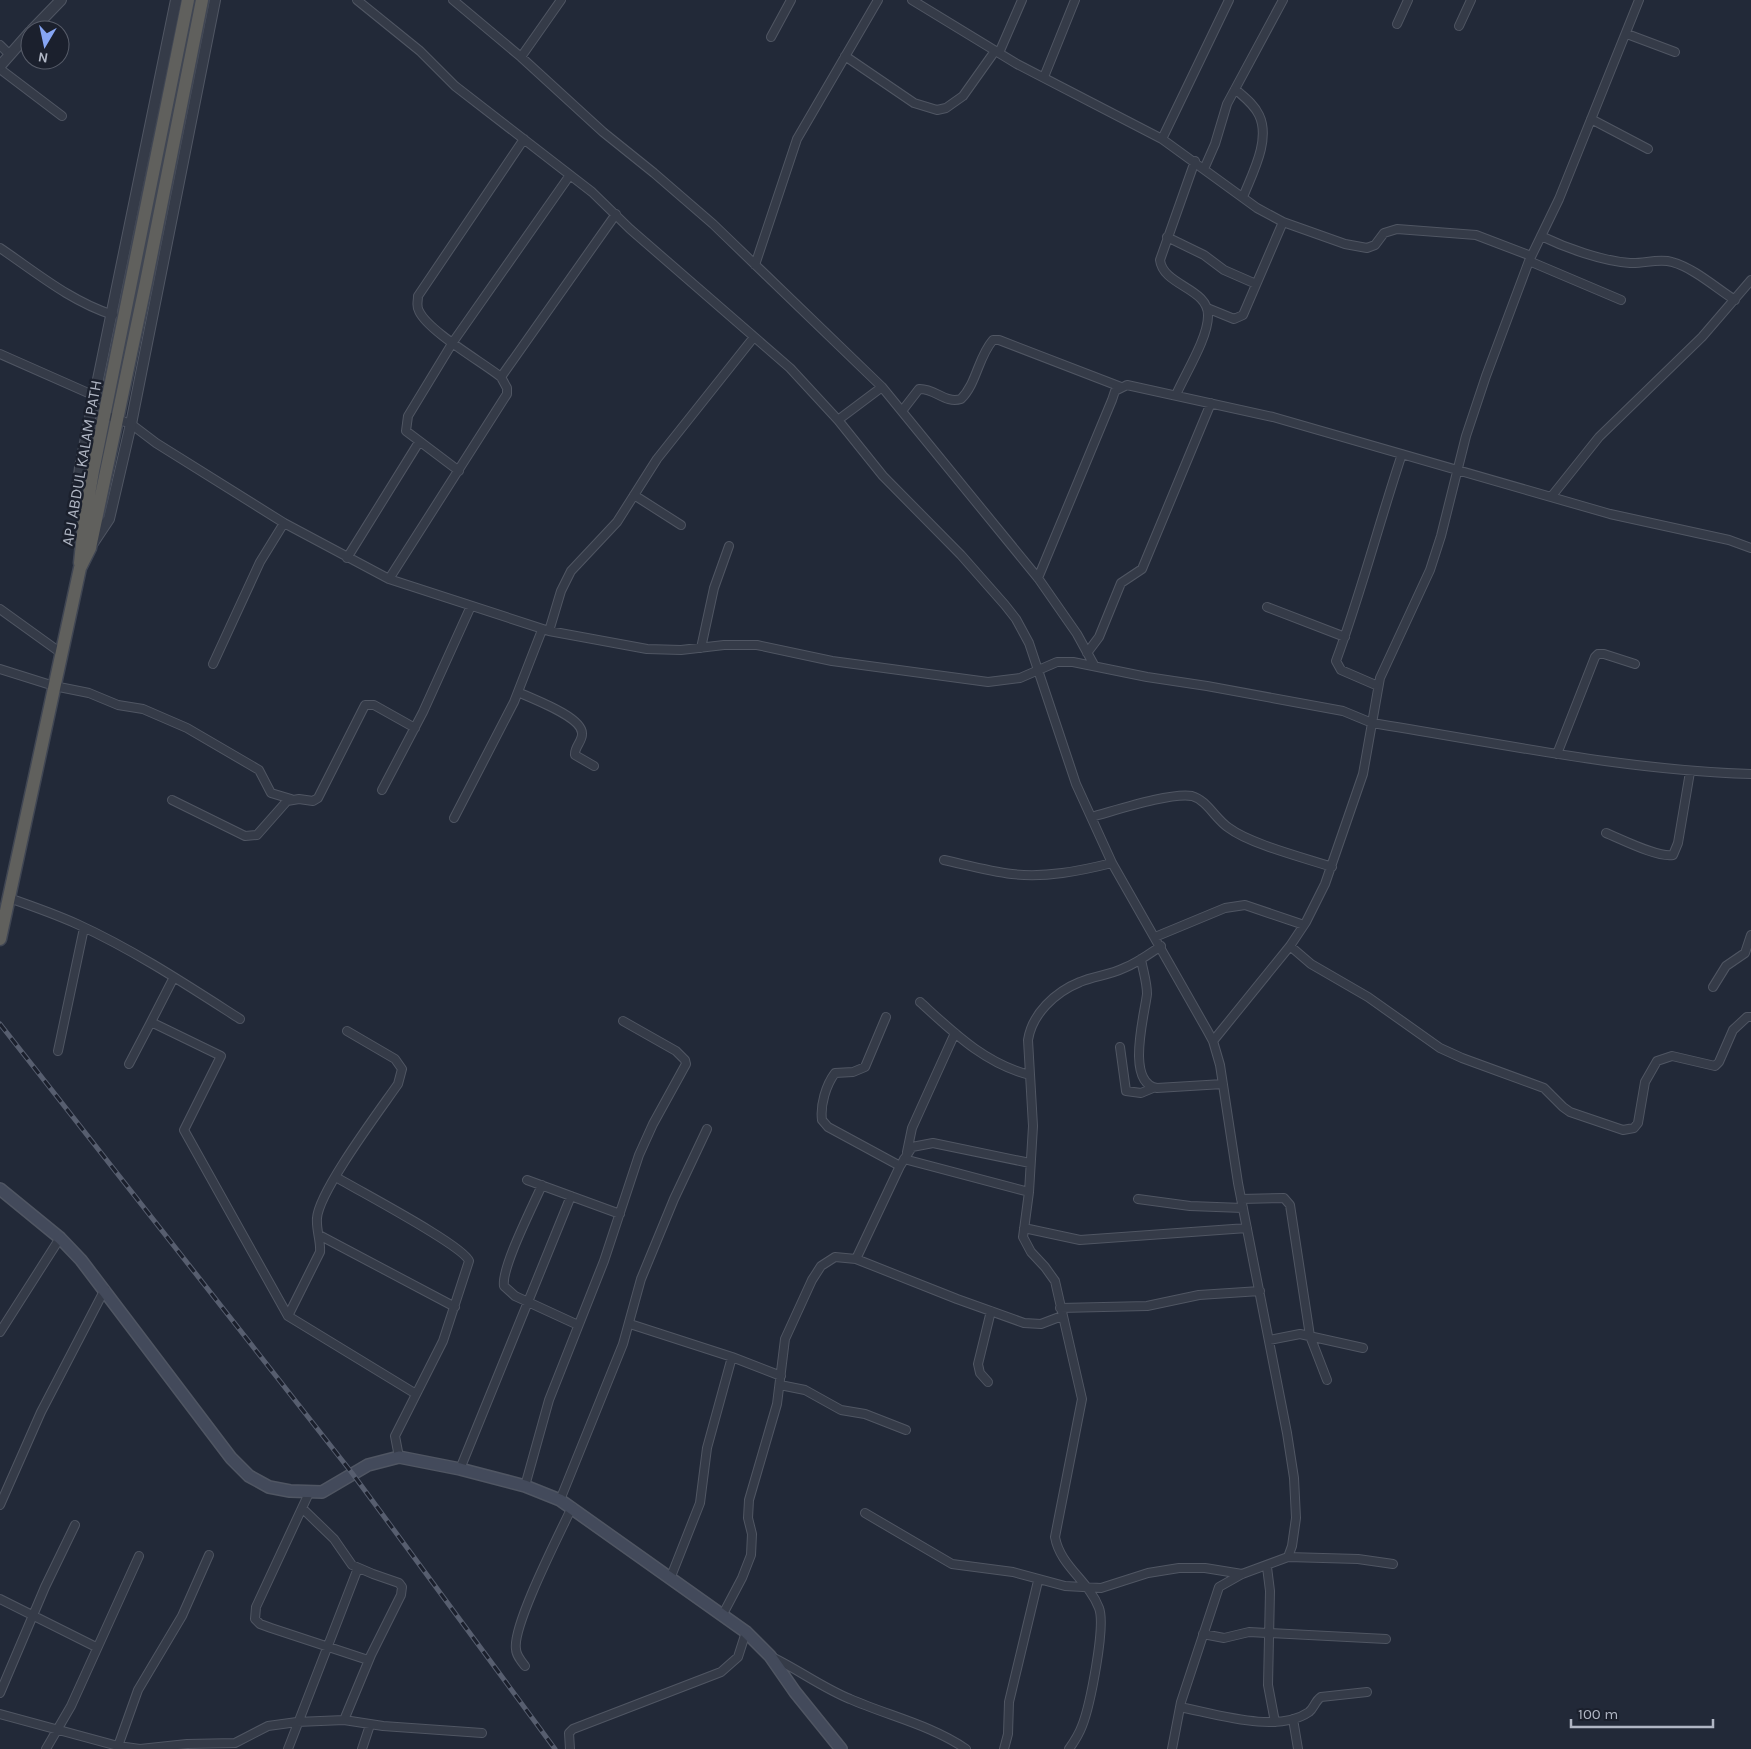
<svg xmlns="http://www.w3.org/2000/svg" width="1751" height="1749" font-family="Karla,sans-serif">
  <rect width="100%" height="100%" fill="#222938"/>
  <g fill="none" stroke-linecap="round" stroke-linejoin="round">
    <defs>
      <path id="minor" d="M357,0L420,51L455,86L592,192L630,229L790,368L838,420L883,476L961,555L1005,605L1016,619L1029,643L1076,784L1112,863L1207,1030L1213,1041L1220,1065L1238,1183L1287,1433L1294,1478L1296,1518L1292,1546L1288,1557L1242,1574L1219,1587L1181,1702L1172,1749
        M453,0L521,57L603,132L654,173L713,224L882,387
        M912,0L1017,64L1162,139L1257,208L1283,222L1345,244L1367,248L1375,245L1384,233L1397,229L1476,235L1531,256
        M1397,24L1408,0
        M1459,26L1471,0
        M1627,34L1675,52
        M771,37L791,0
        M0,45L9,54
        M999,53L1022,0
        M845,56L914,103L937,110L946,108L963,96L995,51
        M521,57L561,0
        M0,69L62,116
        M1044,77L1075,0
        M1235,89C1244,97 1254,104 1259,115C1271,140 1252,174 1243,197
        M1591,119L1648,149
        M1162,139L1229,0
        M1204,169L1215,144L1227,104L1283,0
        M1541,236C1566,248 1602,261 1630,263C1643,264 1659,258 1672,262C1694,268 1716,288 1735,300
        M1167,237L1204,255L1224,270L1256,284
        M0,248C37,273 70,301 113,315
        M1529,261L1621,300
        M755,265L797,139L878,0
        M1207,308L1234,319L1243,315L1283,222
        M0,354L95,396
        M501,377L616,214
        M1176,395C1185,374 1208,338 1208,316C1209,288 1163,286 1160,260L1195,161
        M902,411L919,389C935,388 945,404 961,399C977,383 978,357 993,340H999L1121,387
        M105,415L131,424L156,443L284,523L389,579L549,631L647,649L681,650L724,645H757L832,661L988,682L1020,678L1057,662H1073L1147,677L1207,686L1343,711L1372,723C1498,743 1623,770 1751,774
        M838,420L882,387L1038,578L1077,634L1094,665
        M459,471L406,431L408,416L453,342L570,175
        M634,495L681,525
        M1551,497L1599,437L1702,337L1751,280
        M347,558L419,442
        M1038,578L1112,400L1115,391L1127,385L1273,417L1610,514L1729,540L1751,548
        M389,579L507,394V388L501,377C482,362 428,331 419,311C416,306 418,302 418,296L524,139
        M1267,607L1345,637
        M0,609L61,653
        M549,631L561,591L571,571L617,522L657,459L754,337
        M701,648L714,588L729,546
        M1087,653L1099,637L1121,583L1142,569L1211,403
        M213,664L260,562L284,523
        M0,669L54,686L89,693L118,705L143,709L187,728L259,770L271,793L291,799
        M1378,686L1341,670L1336,661C1361,593 1379,523 1402,454
        M518,692C532,699 581,716 582,733C583,741 574,747 575,755L594,766
        M1557,754L1595,657L1598,654H1604L1635,664
        M382,790L423,712L471,606
        M172,800L245,836L257,835L287,801L299,799L313,801L318,798L365,705H374L415,728
        M1091,817C1114,811 1171,792 1192,796C1207,800 1216,820 1229,828C1250,844 1305,858 1332,867
        M454,818L514,702L542,630
        M1606,833C1621,839 1658,858 1673,855L1678,843L1690,772
        M944,860C967,865 989,871 1012,874C1045,878 1080,871 1112,863
        M9,898C32,906 55,914 77,924C134,950 187,985 240,1019
        M1155,937L1225,908L1245,905L1304,925
        M1290,946L1311,964L1368,997L1440,1048L1462,1058L1544,1088L1563,1107L1570,1112L1623,1130L1634,1128L1638,1123L1645,1082L1657,1061L1672,1056L1715,1066L1719,1062L1733,1030L1747,1017H1751
        M1141,959C1143,971 1147,982 1147,994C1145,1013 1125,1083 1157,1088L1223,1084
        M1713,987L1726,966L1745,953L1751,935
        M920,1002C953,1032 985,1064 1030,1075
        M886,1017L865,1067L853,1072L835,1073C826,1085 820,1105 822,1120L828,1127L900,1166
        M151,1022L174,977
        M1213,1041L1290,946L1306,922L1325,884L1363,774L1380,678L1430,570L1441,536L1466,436L1486,376L1529,261L1559,199L1639,0
        M1120,1047L1126,1091L1141,1093L1153,1088
        M58,1051L84,928
        M129,1064L151,1022L221,1056L184,1130L288,1316L416,1394
        M907,1152L912,1128L955,1033
        M904,1159L1029,1192
        M336,1177C357,1190 463,1245 469,1261L443,1341L395,1436L399,1457
        M527,1180L620,1214
        M542,1185C533,1206 501,1268 504,1286L515,1296L578,1325
        M1138,1199L1190,1206L1243,1208
        M1241,1199L1284,1198L1290,1205L1310,1336L1327,1380
        M1024,1228L1080,1240L1247,1228
        M319,1235L455,1307
        M856,1259L900,1166L912,1147L933,1143L1030,1163
        M1060,1308L1147,1306L1199,1295L1260,1291
        M288,1316L320,1252C321,1241 316,1230 317,1218C319,1191 380,1110 398,1084L402,1069L395,1059L347,1031
        M630,1324L732,1357L781,1376
        M0,1332L60,1238
        M1269,1340L1300,1334L1363,1348
        M988,1382L980,1373L978,1364L991,1311
        M780,1385L805,1390L841,1410L865,1414L906,1430
        M460,1469L571,1196
        M525,1486L549,1400L604,1261L639,1155L653,1124L686,1064L685,1060L676,1051L623,1021
        M309,1493L256,1607L255,1619L260,1624L271,1628L368,1660
        M560,1500L623,1344L641,1279L674,1199L707,1129
        M0,1505L41,1412L105,1289
        M302,1508L334,1539L352,1565L373,1574L399,1583L402,1587L401,1595L371,1655L344,1720
        M865,1513L952,1564L1013,1572L1065,1586L1101,1588L1148,1573L1179,1568H1205L1242,1574
        M1288,1557L1358,1559L1393,1564
        M1267,1567L1270,1591L1268,1685L1275,1722
        M670,1579L700,1503L707,1448L732,1357
        M0,1599L96,1647
        M723,1614L742,1578L751,1555L752,1534L748,1518L749,1500L777,1404L785,1339L812,1280L821,1266L835,1257L856,1259L957,1299L1024,1323L1041,1324L1062,1316
        M1203,1634L1224,1638L1249,1632L1386,1639
        M772,1657C799,1670 823,1688 850,1699C889,1716 931,1725 966,1749
        M525,1666C521,1661 516,1655 516,1649C512,1626 560,1533 572,1507
        M0,1693L45,1587L75,1525
        M1180,1707C1216,1714 1277,1734 1309,1712C1314,1708 1315,1701 1321,1697L1367,1692
        M0,1714L118,1746L140,1749L187,1744L235,1743L268,1726L297,1722L344,1720L383,1726L482,1733
        M1293,1719L1298,1749
        M46,1749L71,1706L139,1556
        M117,1749L138,1690L182,1616L209,1555
        M288,1749L358,1568
        M362,1749L370,1725
        M570,1749L569,1733L573,1729L721,1672L738,1657L746,1632
        M1004,1749L1008,1734L1009,1702L1038,1581
        M1069,1749C1074,1742 1079,1734 1082,1726C1090,1706 1106,1626 1099,1608C1089,1581 1060,1566 1055,1537L1082,1399L1055,1281L1045,1267L1031,1252L1023,1237L1029,1192L1033,1126L1028,1040C1032,1014 1055,992 1080,982C1094,976 1110,975 1124,968C1137,963 1149,954 1161,946"/>
      <path id="tertiary" d="M32,30L61,0
        M0,66L30,32
        M83,521L77,495L80,467L176,0
        M93,543L109,519L131,424L215,0"/>
      <path id="secondary" d="M0,1189L60,1238L81,1260L231,1458L249,1476L269,1487L290,1491L322,1492L368,1465L399,1457L460,1469L525,1486L560,1500L746,1632L770,1656L795,1692L841,1749"/>
      <path id="trunk" d="M80,563L84,524L93,471L188,0
        M0,939L80,568L90,548L146,282L202,0"/>
    </defs>
    <!-- minor casing -->
    <use href="#minor" stroke="#505663" stroke-width="10"/>
    <!-- tertiary casing -->
    <use href="#tertiary" stroke="#505663" stroke-width="12"/>
    <!-- secondary casing -->
    <use href="#secondary" stroke="#505663" stroke-width="14"/>
    <!-- trunk casing -->
    <use href="#trunk" stroke="#404653" stroke-width="15"/>
    <!-- minor -->
    <use href="#minor" stroke="#353b48" stroke-width="8"/>
    <!-- tertiary -->
    <use href="#tertiary" stroke="#353b48" stroke-width="10"/>
    <!-- secondary -->
    <use href="#secondary" stroke="#434a5b" stroke-width="11"/>
    <!-- trunk -->
    <use href="#trunk" stroke="#60605d" stroke-width="12"/>
    <defs>
      <path id="rail" d="M0,1024L352,1473L555,1749"/>
    </defs>
    <!-- rail casing -->
    <use href="#rail" stroke="#575e6f" stroke-width="5"/>
    <!-- rail -->
    <use href="#rail" stroke="#1b202d" stroke-width="3" stroke-dasharray="9" stroke-linecap="butt"/>
  </g>
  <g text-anchor="middle" stroke-width="5" stroke-linejoin="round" paint-order="stroke">
    <!-- street labels -->
    <g font-size="16" fill="#b0b6c4" stroke="#1b202d">
      <text transform="translate(81 463) rotate(-80)" y="6">APJ ABDUL KALAM PATH</text>
    </g>
  </g>
  <!-- north arrow -->
  <g transform="translate(45 45) rotate(189)"><circle r="24" fill="#1b202d" stroke="#575c69"/>
  <path d="M0-4L9 19L0 12L-9 19Z" fill="#86a5f3"/>
  <text y="-8" font-size="14" font-weight="bold" text-anchor="middle" fill="#b0b6c4">N</text>
  </g>
  <!-- scale -->
  <path d="M1571 1719v8h142v-8" fill="none" stroke="#b0b6c4" stroke-width="2.5"/>
  <text x="1578" y="1719" font-size="15" fill="#b0b6c4" stroke="#1b202d" stroke-width="4" paint-order="stroke">100 m</text>
</svg>
